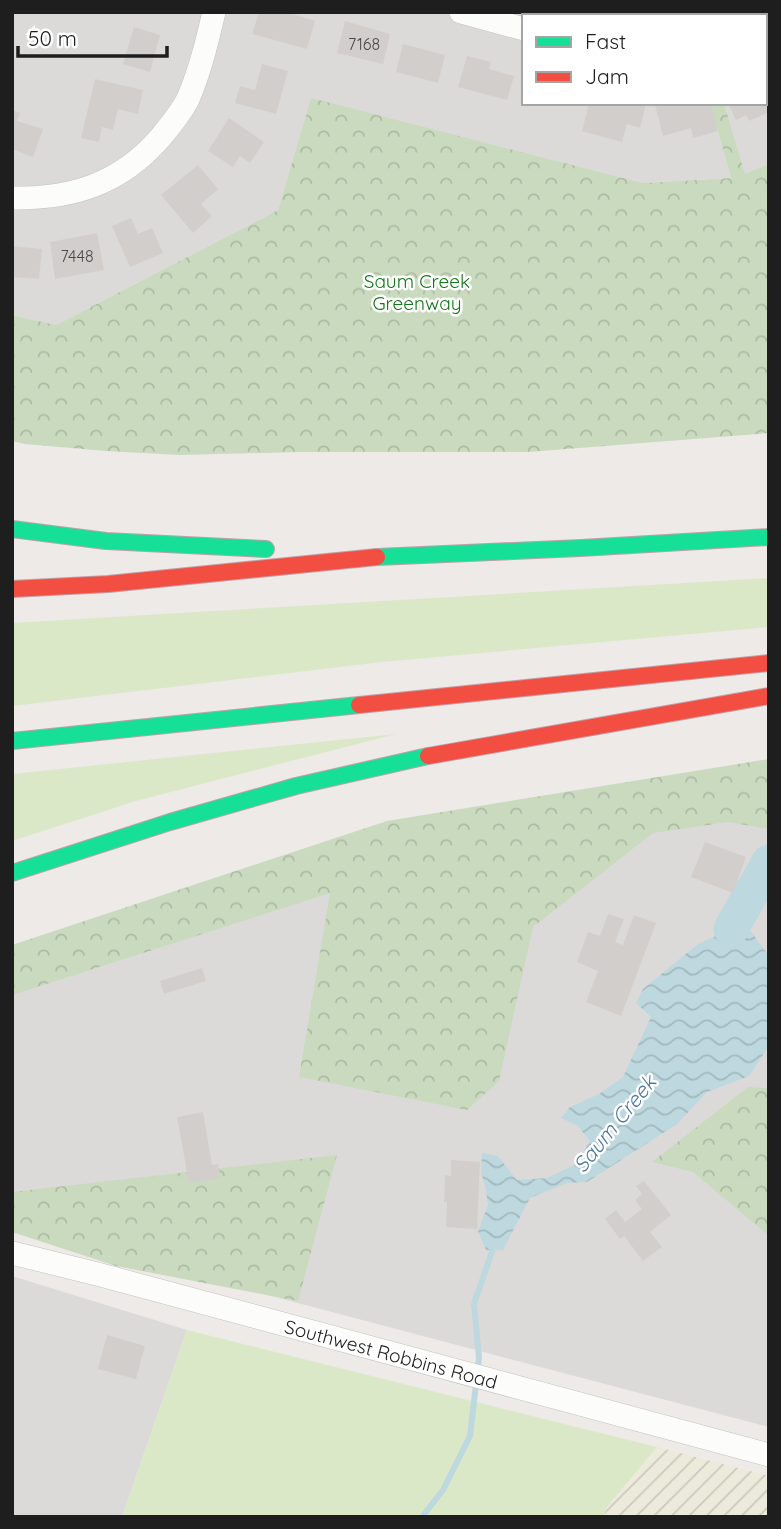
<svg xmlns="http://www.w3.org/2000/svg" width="781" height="1529" font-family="Quicksand,sans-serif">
  <defs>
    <pattern id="farmland-furrows" width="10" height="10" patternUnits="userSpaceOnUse" patternTransform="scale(1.75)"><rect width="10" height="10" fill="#ecebdb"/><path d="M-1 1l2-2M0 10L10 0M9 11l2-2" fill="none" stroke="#cac9bc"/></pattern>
    <pattern id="forest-crowns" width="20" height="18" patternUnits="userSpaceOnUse" patternTransform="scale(1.75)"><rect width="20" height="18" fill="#c9dabe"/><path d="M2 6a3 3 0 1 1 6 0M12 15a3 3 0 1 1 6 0" fill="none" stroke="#acbba3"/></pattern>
    <pattern id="water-waves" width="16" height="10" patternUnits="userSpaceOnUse" patternTransform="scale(1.75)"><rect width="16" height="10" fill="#bdd8de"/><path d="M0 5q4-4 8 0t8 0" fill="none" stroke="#a2b9be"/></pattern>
  </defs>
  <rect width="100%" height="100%" fill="#edeae7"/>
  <!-- residential -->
  <path fill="#dcdad9" d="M12,12H769V164L745,175L724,103H765V16H524V103H710L731,178L643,183L311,99L278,210L56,325L12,315Z
    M769,763V1427L12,1228V945Z
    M12,1276L187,1330L122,1517H12Z"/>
  <!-- farmland -->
  <path fill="url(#farmland-furrows)" d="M657,1447L769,1476V1517H604L606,1508Z"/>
  <!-- grass -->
  <path fill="#dbe8c8" d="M769,578V627L382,662L12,706V623Z
    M396,734L136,801L12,841V774Z
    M187,1330L657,1447L606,1508L604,1517H122Z"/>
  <!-- forest -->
  <path fill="url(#forest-crowns)" d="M311,98L643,183L731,178L710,103H724L745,174L769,164V433L528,452H299L180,455L106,451L25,444L12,441V315L56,325L278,210Z
    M769,759V829L728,822L653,833L533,927L499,1081L467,1110L299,1077L330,893L12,995V945L387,821Z
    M748,1087L769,1088V1236L693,1172L652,1162Z
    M337,1155L298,1301L116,1266L12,1232V1192Z"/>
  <!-- water -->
  <path fill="url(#water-waves)" d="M747,926L769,956V1046L749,1076L707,1092L677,1124L587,1182L567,1183L530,1198L503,1250H486L478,1231L488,1205L485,1184L481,1174L482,1153L498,1156L517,1180L547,1178L576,1164L590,1141L578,1126L561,1118L570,1107L599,1094L623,1077L651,1017L636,1003L643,989L698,944L731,929Z"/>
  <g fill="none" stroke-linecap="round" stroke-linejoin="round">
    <!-- stream -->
    <path stroke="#bdd8de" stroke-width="6" d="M422,1517L443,1490L470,1436L479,1358L474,1304L495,1243"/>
    <!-- river -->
    <path stroke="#bdd8de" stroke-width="35" d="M731,929L769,862"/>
  </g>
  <!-- building -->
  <path fill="#d2cecc" d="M259,12H286L315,21L307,49L252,34Z
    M640,12H677L676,16H642L639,15Z
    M345,21L390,34L383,64L337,53Z
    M134,27L160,35L150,72L123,64Z
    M403,44L445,55L438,83L396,72Z
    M467,56L491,62L489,69L514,76L507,100L458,87Z
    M262,64L288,71L276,114L235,103L240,86L255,90Z
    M769,67V112L749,121L746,115L736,120L728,103H765V68Z
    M95,79L143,90L138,114L118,109L113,130L102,127L99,142L81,138Z
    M589,103H639L646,105L640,128L627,124L622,142L582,131Z
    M661,103H711L718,131L693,138L691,128L663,136L655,105Z
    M12,110L20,113L17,121L43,129L33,157L12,149Z
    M229,118L264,142L250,163L240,156L233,167L208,151Z
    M198,165L218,189L201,204L212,216L193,233L161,195Z
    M131,218L138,234L152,228L163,253L130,267L112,226Z
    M97,233L104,270L55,279L50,242Z
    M12,246L42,249L39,279L12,277Z
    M705,842L746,857L733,893L691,877Z
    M608,914L624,919L615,942L623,945L634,915L656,923L621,1016L586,1002L598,971L577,962L588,932L600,936Z
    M202,968L206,981L164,994L160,981Z
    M203,1112L212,1165L218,1164L220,1178L189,1183L177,1117Z
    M451,1160L480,1162L477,1229L446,1227L447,1202H444L445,1175L451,1176Z
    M644,1181L671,1215L650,1232L662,1247L643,1261L624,1236L620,1239L605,1219L616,1210L625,1222L642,1209L635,1200L642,1194L636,1186Z
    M107,1335L145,1346L136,1379L98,1369Z"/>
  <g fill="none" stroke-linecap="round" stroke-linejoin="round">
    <defs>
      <path id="street" d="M461,12L524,29
        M568,16L569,12
        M761,16L764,12
        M12,198C72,199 120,184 160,138C170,126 181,113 188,99C200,71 207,42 214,12
        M12,1253L101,1275L769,1455"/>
      <path id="fast" d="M12,529L106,541L266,549
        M377,557L581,548L769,537
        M12,741L359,705
        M12,873L170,822L296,786L428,756"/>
      <path id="jam" d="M12,589L108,584L377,557
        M359,705L769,663
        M428,756L769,696"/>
    </defs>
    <!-- street casing -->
    <use href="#street" stroke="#c4c2c1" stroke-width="24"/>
    <!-- fast casing -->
    <use href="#fast" stroke="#c0a0aa" stroke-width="18"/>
    <!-- jam casing -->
    <use href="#jam" stroke="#c0a0aa" stroke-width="18"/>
    <!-- street -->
    <use href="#street" stroke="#fcfcfb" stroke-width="23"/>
    <!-- fast -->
    <use href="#fast" stroke="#16e098" stroke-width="16"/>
    <!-- jam -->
    <use href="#jam" stroke="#f24e42" stroke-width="16"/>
  </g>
  <g text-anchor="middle" stroke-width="5" stroke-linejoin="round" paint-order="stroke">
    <!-- number labels -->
    <g font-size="16" fill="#4b4a4a">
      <text x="364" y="50">7168</text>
      <text x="77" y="262">7448</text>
    </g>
    <!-- park labels -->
    <g font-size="19" fill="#127716" stroke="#fff">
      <text x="417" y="288">Saum Creek<tspan x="417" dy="22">Greenway</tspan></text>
    </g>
    <!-- street labels -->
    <g font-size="19" fill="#1e1e1e" stroke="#fff">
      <text transform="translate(391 1354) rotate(15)" y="7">Southwest Robbins Road</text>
    </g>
    <!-- water labels -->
    <g font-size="21" font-style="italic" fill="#4d7aa1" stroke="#fff">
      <text transform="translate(615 1124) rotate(-51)" y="7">Saum Creek</text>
    </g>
  </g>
  <!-- border -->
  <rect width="781" height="1529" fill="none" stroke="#1e1e1e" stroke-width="28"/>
  <!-- legend -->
  <rect x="522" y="14" width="245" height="91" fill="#ffffff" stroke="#a5a5a5" stroke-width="2"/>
  <rect x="536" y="37" width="35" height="10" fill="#16e098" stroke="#a5a5a5" stroke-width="2"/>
  <text x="585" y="49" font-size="21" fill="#1e1e1e">Fast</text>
  <rect x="536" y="72" width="35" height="10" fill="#f24e42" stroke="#a5a5a5" stroke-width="2"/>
  <text x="585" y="84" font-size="21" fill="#1e1e1e">Jam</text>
  <!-- scale -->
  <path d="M18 46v10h149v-10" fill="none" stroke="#1e1e1e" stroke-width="3.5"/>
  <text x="28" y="46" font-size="21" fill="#1e1e1e" stroke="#ffffff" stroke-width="5" paint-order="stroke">50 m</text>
</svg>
